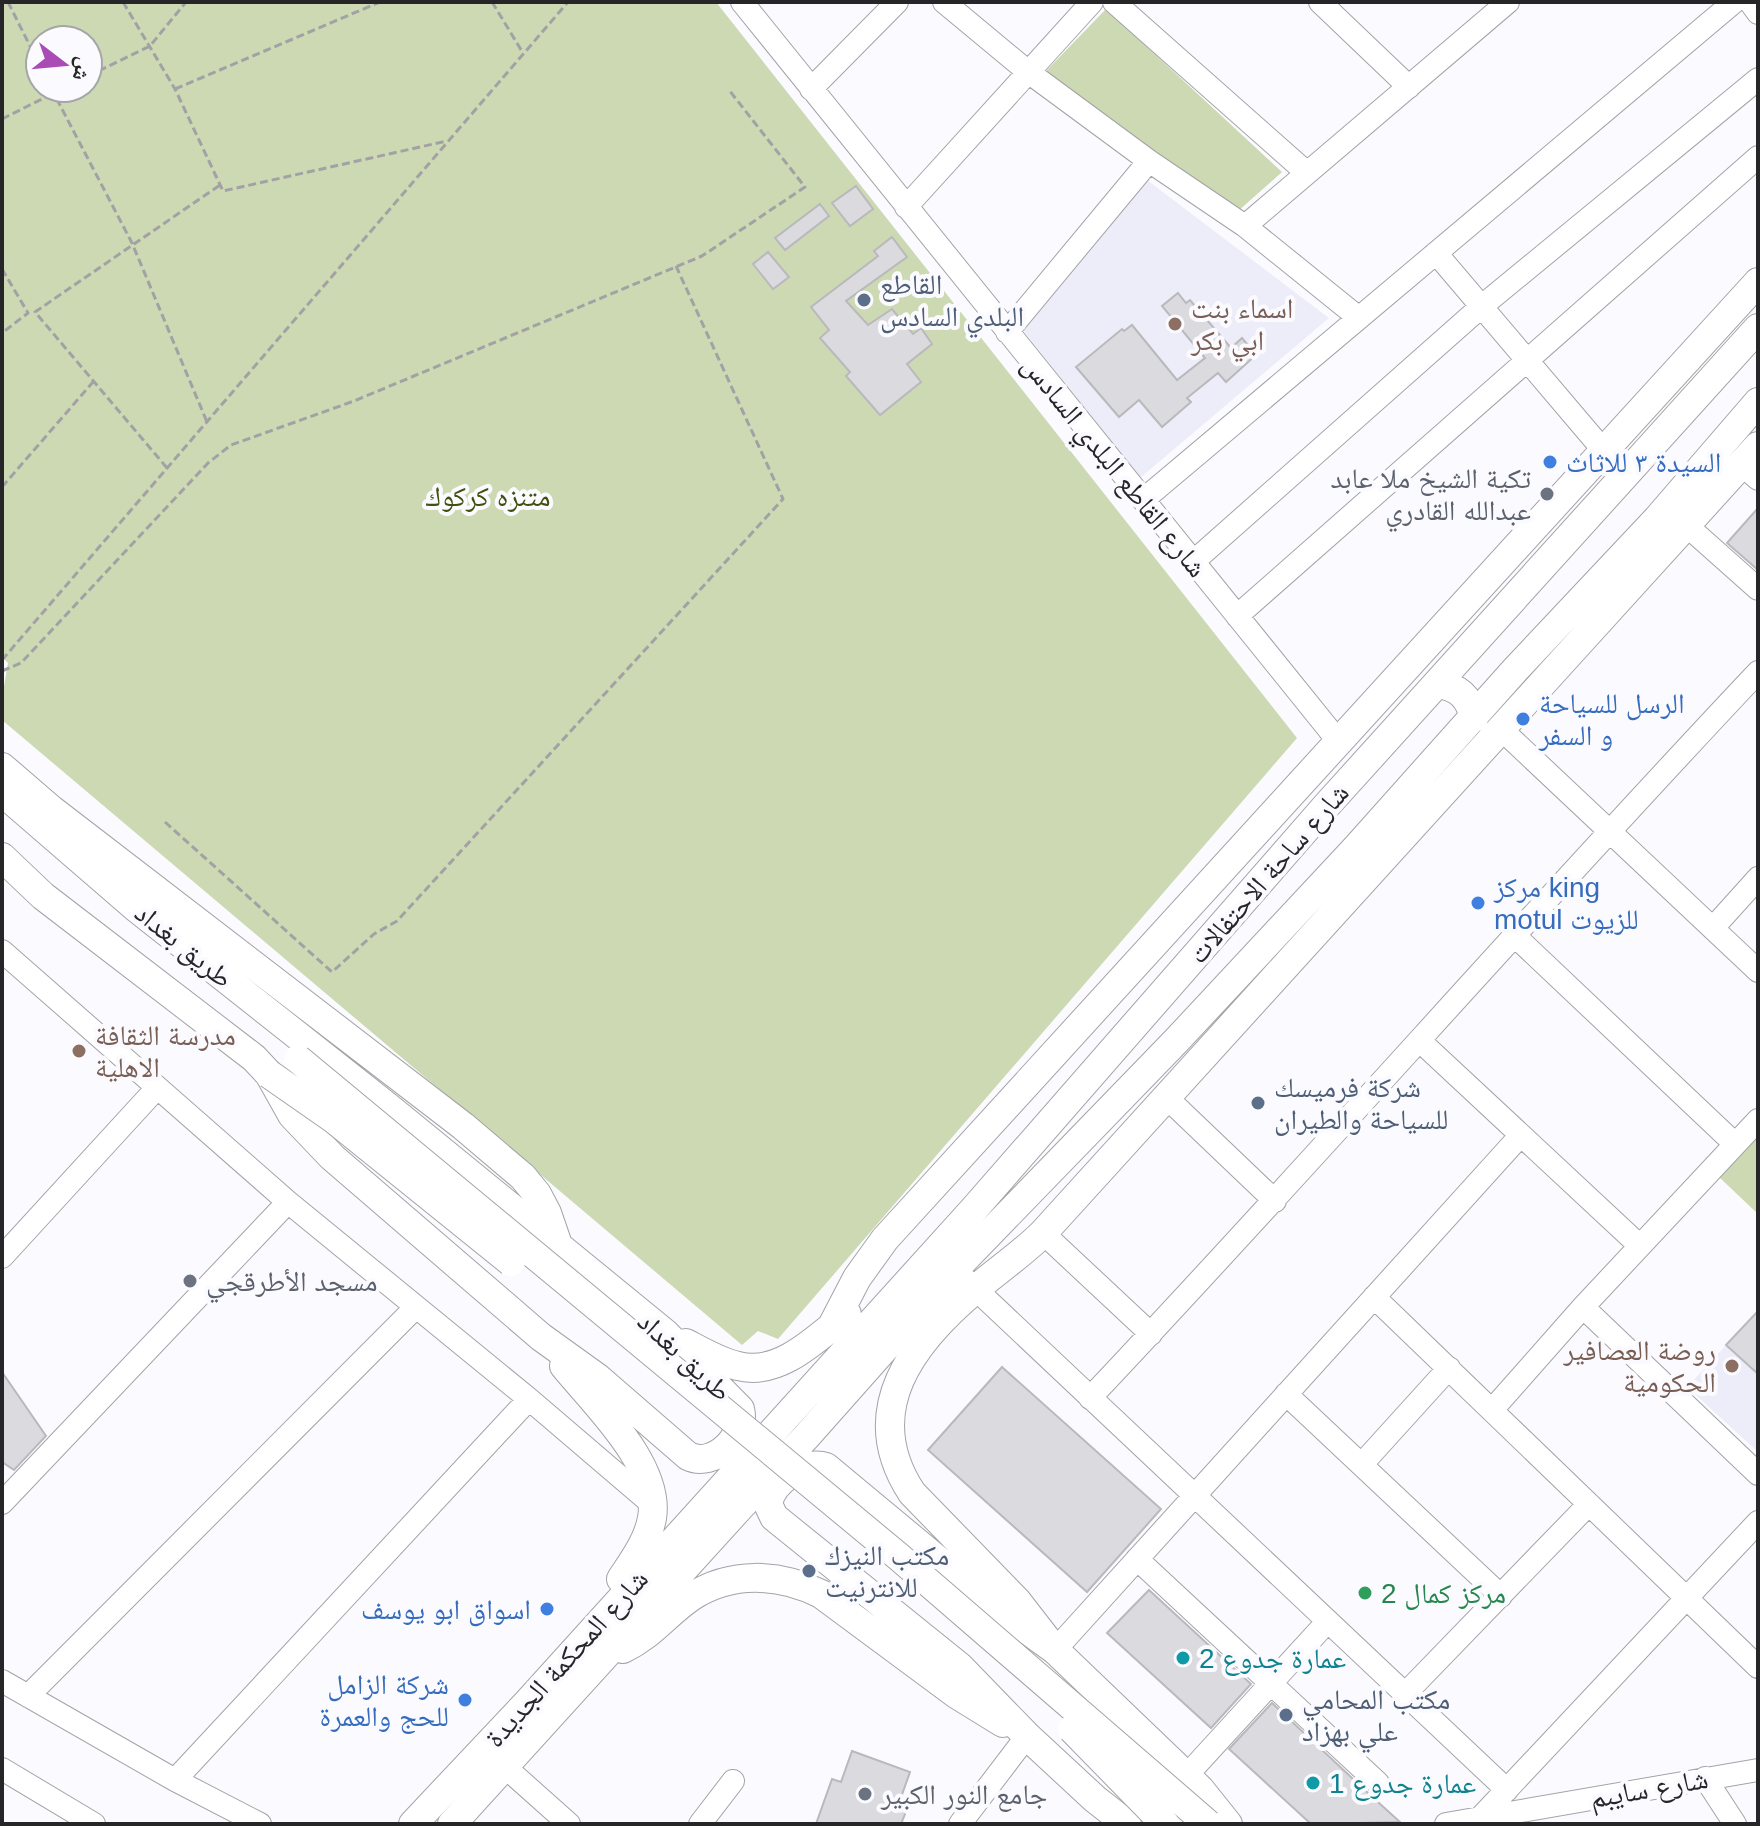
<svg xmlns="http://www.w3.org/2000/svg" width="1760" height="1826" font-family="Arial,'Noto Naskh Arabic',sans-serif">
  <rect width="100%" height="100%" fill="#fbfbff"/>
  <!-- built -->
  <path fill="#ededf9" d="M1147,180L1329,318L1140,478L1023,330Z
    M1758,1311V1452L1687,1387Z"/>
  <!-- green -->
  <path fill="#ccd9b3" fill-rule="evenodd" d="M2,2H716L1297,738L778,1339L758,1331L742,1345L2,720V698L8,663L2,657ZM40,40H88V88H40Z
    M1106,9L1282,172L1237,212L1044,73Z
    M1758,1136V1214L1719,1177Z"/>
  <!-- building -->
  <path fill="#dbdbdf" stroke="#b9b9bd" stroke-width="2" d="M856,186L873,209L850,226L832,203Z
    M820,204L829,216L785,250L775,238Z
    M892,237L907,257L846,301L868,325L892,309L913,334L921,328L932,344L907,364L921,382L880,415L846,376L850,372L820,338L829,330L811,307L878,256L874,251Z
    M768,252L789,277L773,289L753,264Z
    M1178,293L1186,303L1190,300L1231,348L1242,338L1256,355L1226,382L1218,373L1187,398L1191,402L1162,427L1139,400L1119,417L1076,367L1122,329L1124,331L1132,325L1177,380L1205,358L1162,306Z
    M1758,508V570L1727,543Z
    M1758,1311V1374L1726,1345Z
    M1002,1367L1161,1509L1087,1592L928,1450Z
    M2,1372L46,1436L14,1470L2,1462Z
    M1149,1590L1251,1684L1211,1728L1107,1633Z
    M1272,1703L1368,1793L1400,1822L1311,1824L1229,1749Z
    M852,1751L910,1772L898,1806L907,1809L901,1824H816L832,1779L841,1782Z"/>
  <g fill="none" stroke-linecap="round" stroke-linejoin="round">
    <defs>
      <path id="minor" d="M742,2L1339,742
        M944,2L1027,71L1149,161L1245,226L1359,318
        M1114,2L1307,173
        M1320,2L1409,87
        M1750,2L1758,13
        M811,89L897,2
        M906,207L1092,2
        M1245,226L1508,2
        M1436,253L1604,451
        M1007,332L1149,161
        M1741,464L1758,479
        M1143,500L1734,2
        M1686,525L1758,589
        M1193,562L1482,306L1758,79
        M1237,616L1758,157
        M1501,729L1758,971
        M1713,928L1758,878
        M1515,936L1735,1144
        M2,951L288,1202L529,1399L653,1505
        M1420,1041L1640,1246
        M1166,1097L1275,1201
        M1043,1233L1151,1334
        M2,1257L156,1089
        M966,1280L1507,1790
        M1374,1297L1758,1667
        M1583,1307L1758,1474
        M1286,1394L1501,1596
        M1090,1398C1316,1159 1532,911 1758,672
        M1492,1410L1583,1307L1758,1120
        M1362,1464L1449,1368
        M2,1503L288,1202
        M1137,1559L1378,1783
        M1055,1650L1521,1135
        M2,1681L175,1780L260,1824
        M1405,1694L1589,1504
        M28,1696L415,1308
        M504,1766L569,1824
        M2,1769L94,1824
        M1187,1775L1328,1621
        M1705,1778L1735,1824
        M175,1780L529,1399
        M1481,1817L1758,1522
        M700,1824L733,1781
        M960,1824L1027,1736
        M1446,1824L1758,1770"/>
      <path id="major" d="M1437,684C1458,687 1469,696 1474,718
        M2,767L52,810L463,1126L523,1177L537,1194L547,1213L558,1245
        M2,792L135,907L388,1107L665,1333L740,1409C747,1436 714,1469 688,1456L598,1378L541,1337L332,1157L292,1115L269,1074L254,1058L43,896L2,857
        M832,1326L857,1278L885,1239L1758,282
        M686,1343C703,1352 720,1362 738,1366C779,1377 817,1338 847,1314
        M564,1366C595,1404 661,1466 652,1518C648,1541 633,1561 621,1579
        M623,1649C652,1635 666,1614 691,1597C731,1571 779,1573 821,1594L956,1694L1003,1723
        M1055,1650L1017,1601L912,1493C858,1411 912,1342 977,1288C999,1269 1022,1254 1043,1233L1758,446
        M413,1824L527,1703L974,1209L1327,805L1758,328
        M452,1824L741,1506L806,1437L955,1269L1176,1041L1357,847L1515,670L1658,518L1758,402
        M1127,1824L1095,1799L1027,1736L960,1667L774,1517L768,1504C772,1481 804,1460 826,1467L986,1600L1055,1650L1200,1789L1228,1824"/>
    </defs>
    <!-- minor casing -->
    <use href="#minor" stroke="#a3a3a8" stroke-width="24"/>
    <!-- major casing -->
    <use href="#major" stroke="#a3a3a8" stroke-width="30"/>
    <!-- path -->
    <path stroke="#a2a2a5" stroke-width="3" stroke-dasharray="8 4" stroke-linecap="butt" d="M8,2L40,66
      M123,2L175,89L223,191L447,141
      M492,2L523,53
      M88,76L150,46L186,2
      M51,88L132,243L207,422
      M175,89L380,2
      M2,119L64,88
      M2,269L28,313L2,333
      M167,468L35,312L220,185
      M2,487L93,382
      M2,660L568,2
      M2,671L21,663L208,463L231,445L354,401L702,256L805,187L729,90
      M165,822L332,972L374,934L397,921L783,499L676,266"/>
    <!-- minor -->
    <use href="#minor" stroke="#fff" stroke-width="22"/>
    <!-- major -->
    <use href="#major" stroke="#fff" stroke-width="28"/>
    <defs>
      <path id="major-bridge" d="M298,1059L899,1557L1208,1824
        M269,1074L335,1120L511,1262
        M1072,1729L1165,1824"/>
    </defs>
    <!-- major-bridge casing -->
    <use href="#major-bridge" stroke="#a3a3a8" stroke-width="30" stroke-linecap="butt"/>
    <!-- major-bridge -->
    <use href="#major-bridge" stroke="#fff" stroke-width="28"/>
  </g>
  <!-- markers -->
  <g fill="#5c6f8a" stroke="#fbfbff" stroke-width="3">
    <circle cx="864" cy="300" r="8"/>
    <circle cx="1258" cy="1103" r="8"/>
    <circle cx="809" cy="1571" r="8"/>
    <circle cx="1286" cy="1715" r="8"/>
  </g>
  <g fill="#8d6e63" stroke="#fbfbff" stroke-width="3">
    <circle cx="1175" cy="324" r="8"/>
    <circle cx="79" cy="1051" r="8"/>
    <circle cx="1732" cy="1366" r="8"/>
  </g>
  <g fill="#3f7fe0" stroke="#fbfbff" stroke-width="3">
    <circle cx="1550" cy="462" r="8"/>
    <circle cx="1523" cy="719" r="8"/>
    <circle cx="1478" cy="903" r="8"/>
    <circle cx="547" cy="1609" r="8"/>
    <circle cx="465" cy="1700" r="8"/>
  </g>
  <g fill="#6b7280" stroke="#fbfbff" stroke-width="3">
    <circle cx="1547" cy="494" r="8"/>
    <circle cx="190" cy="1281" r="8"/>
    <circle cx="865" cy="1794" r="8"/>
  </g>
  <circle fill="#2e9e5b" stroke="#fbfbff" stroke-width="3" cx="1365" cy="1593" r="8"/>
  <g fill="#0f9aa8" stroke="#fbfbff" stroke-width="3">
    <circle cx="1183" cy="1658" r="8"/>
    <circle cx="1313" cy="1783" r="8"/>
  </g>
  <g text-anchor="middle" stroke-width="8" stroke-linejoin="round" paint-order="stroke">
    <!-- service labels -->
    <g font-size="28" fill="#4e5e75" stroke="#fbfbff" text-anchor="start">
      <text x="880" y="294">القاطع<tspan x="880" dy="32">البلدي السادس</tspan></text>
      <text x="1274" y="1097">شركة فرميسك<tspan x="1274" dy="32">للسياحة والطيران</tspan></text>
      <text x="825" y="1565">مكتب النيزك<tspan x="825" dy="32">للانترنيت</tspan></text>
      <text x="1302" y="1709">مكتب المحامي<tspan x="1302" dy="32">علي بهزاد</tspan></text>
    </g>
    <!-- education labels -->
    <g font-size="28" fill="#785e54" stroke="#fbfbff" text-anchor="start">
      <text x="1191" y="318">اسماء بنت<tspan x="1191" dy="32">ابي بكر</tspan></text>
      <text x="95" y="1045">مدرسة الثقافة<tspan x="95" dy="32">الاهلية</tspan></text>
      <text x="1716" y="1360" text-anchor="end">روضة العصافير<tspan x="1716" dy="32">الحكومية</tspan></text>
    </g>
    <!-- shop labels -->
    <g font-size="28" fill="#366cbe" stroke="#fbfbff" text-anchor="start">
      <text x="1566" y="472">السيدة ٣ للاثاث</text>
      <text x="1539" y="713">الرسل للسياحة<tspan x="1539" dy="32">و السفر</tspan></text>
      <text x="1494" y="897">مركز king<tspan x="1494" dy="32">motul للزيوت</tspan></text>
      <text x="531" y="1619" text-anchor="end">اسواق ابو يوسف</text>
      <text x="449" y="1694" text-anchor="end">شركة الزامل<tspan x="449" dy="32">للحج والعمرة</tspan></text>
    </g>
    <!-- street labels -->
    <g font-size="28" fill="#262628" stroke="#fbfbff">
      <text transform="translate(1115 466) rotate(51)" y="10">شارع القاطع البلدي السادس</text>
      <text transform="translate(1268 873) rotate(-49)" y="10">شارع ساحة الاحتفالات</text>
      <text transform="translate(184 945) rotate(39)" y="10">طريق بغداد</text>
      <text transform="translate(685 1356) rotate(43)" y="10">طريق بغداد</text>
      <text transform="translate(566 1658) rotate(-48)" y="10">شارع المحكمة الجديدة</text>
      <text transform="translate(1649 1788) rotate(-10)" y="10">شارع سايبم</text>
    </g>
    <!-- worship labels -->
    <g font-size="28" fill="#5b616d" stroke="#fbfbff" text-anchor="start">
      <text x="1531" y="488" text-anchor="end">تكية الشيخ ملا عابد<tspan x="1531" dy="32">عبدالله القادري</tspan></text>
      <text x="206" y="1291">مسجد الأطرقجي</text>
      <text x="881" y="1804">جامع النور الكبير</text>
    </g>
    <!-- park labels -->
    <g font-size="28" fill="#41500e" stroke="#fbfbff">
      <text x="488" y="506">متنزه كركوك</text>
    </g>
    <!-- leisure labels -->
    <g font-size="28" fill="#27864d" stroke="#fbfbff" text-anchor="start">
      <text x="1381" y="1603">مركز كمال 2</text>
    </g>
    <!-- culture labels -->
    <g font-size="28" fill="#0d838f" stroke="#fbfbff" text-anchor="start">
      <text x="1199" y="1668">عمارة جدوع 2</text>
      <text x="1329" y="1793">عمارة جدوع 1</text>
    </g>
  </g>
  <!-- border -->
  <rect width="1760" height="1826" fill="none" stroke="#262628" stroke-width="8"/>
  <!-- north arrow -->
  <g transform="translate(64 64) rotate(106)"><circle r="38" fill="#fbfbff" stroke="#a6a6a9" stroke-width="2"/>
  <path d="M0-6L14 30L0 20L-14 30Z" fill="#aa4cb5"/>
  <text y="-12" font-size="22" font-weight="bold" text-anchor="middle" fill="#262628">ش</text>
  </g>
</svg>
